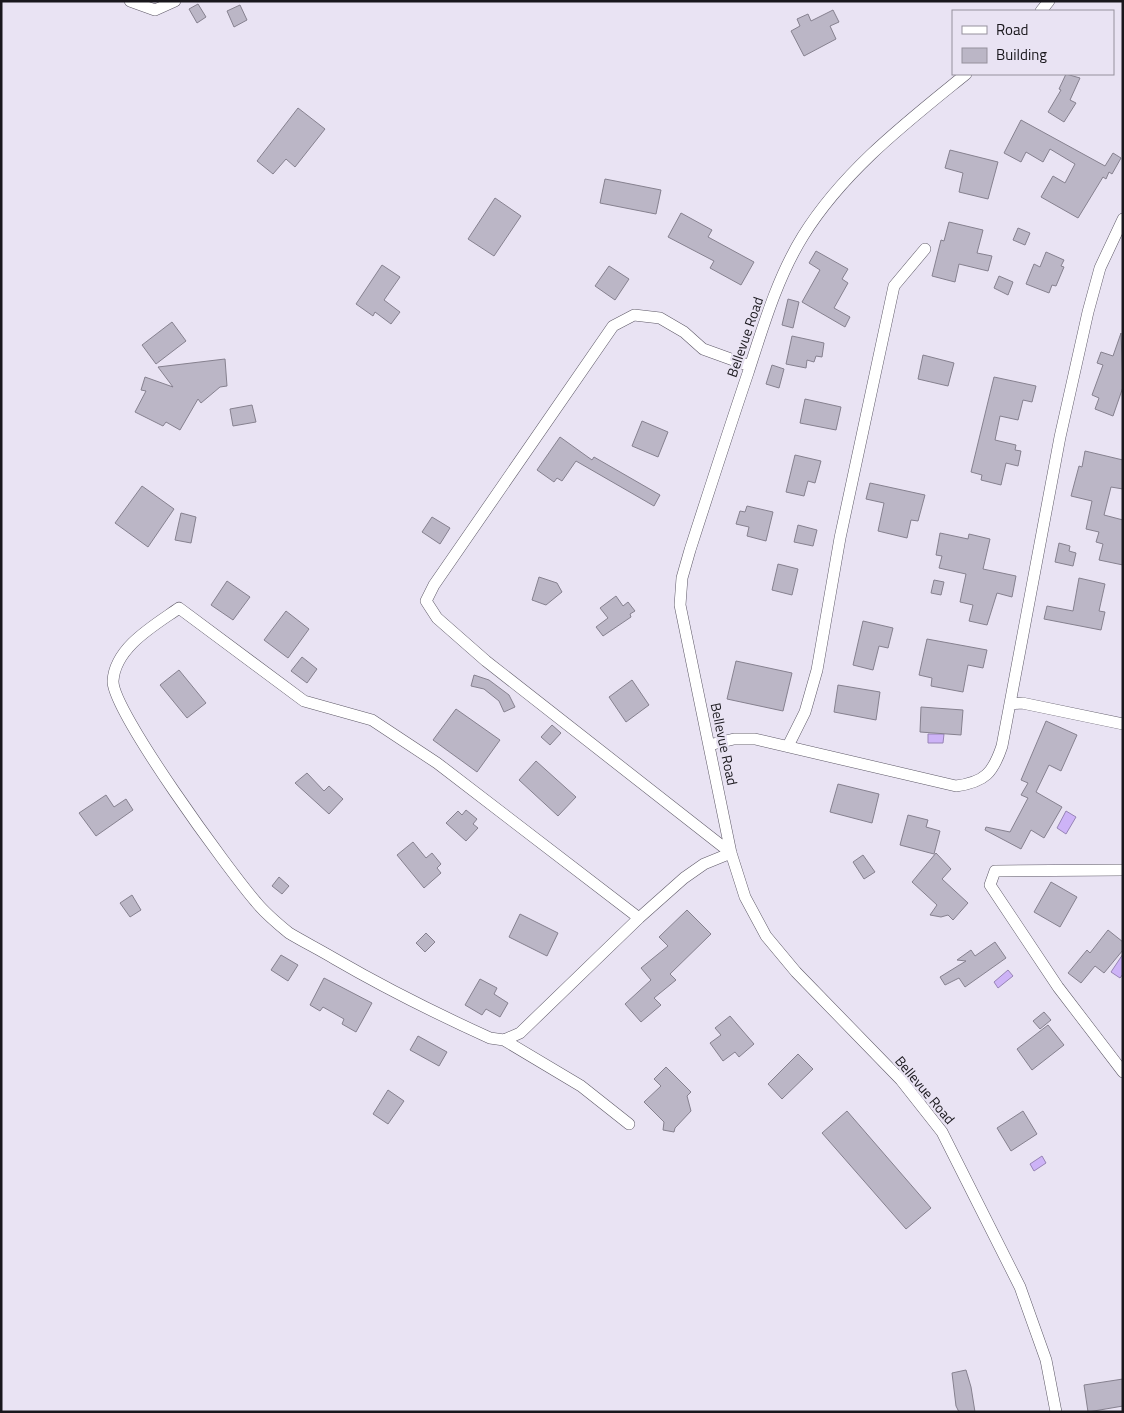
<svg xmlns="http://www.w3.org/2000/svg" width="1124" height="1413" font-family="'Titillium Web',sans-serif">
  <rect width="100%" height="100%" fill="#e9e3f3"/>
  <!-- water -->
  <path fill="#cdb3f7" stroke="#9784b5" d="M928,734H944L943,743H928Z
    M1066,811L1076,817L1066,834L1057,828Z
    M1123,954V974L1120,978L1111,972Z
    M1008,970L1013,976L998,988L994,982Z
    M1042,1156L1046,1163L1034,1171L1030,1164Z"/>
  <!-- building -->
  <path fill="#bbb6c6" stroke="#86818f" d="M198,4L206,17L197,23L189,9Z
    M240,5L247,20L234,27L227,11Z
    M833,10L839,22L830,26L836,39L804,56L791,31L800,26L797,19L808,14L811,21Z
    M1066,74L1080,78L1070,100L1076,103L1064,122L1048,112L1061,90L1059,89Z
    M298,108L325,129L295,167L286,159L273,174L257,161Z
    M1021,120L1105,166L1113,153L1121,158L1112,174L1109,172L1106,179L1103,177L1078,218L1041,197L1053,176L1065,183L1075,164L1050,149L1043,162L1026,152L1021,162L1004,153Z
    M950,150L998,162L988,199L959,192L963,173L945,168Z
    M605,179L661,190L656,214L600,203Z
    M495,198L521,216L494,256L468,239Z
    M681,213L712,230L708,237L754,262L741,285L710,268L714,261L668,237Z
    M949,222L983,230L977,253L992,256L988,271L959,264L955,282L932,276L941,240L944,241Z
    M1018,228L1030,233L1025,245L1013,240Z
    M816,251L848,269L842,279L848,283L834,308L850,317L845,327L802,302L820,270L809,263Z
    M1046,252L1064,260L1061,266L1064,267L1056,286L1052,285L1049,293L1026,284L1034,264L1040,267Z
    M382,265L400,277L384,300L400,312L391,324L375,312L373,316L356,304Z
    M609,266L629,279L615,300L595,286Z
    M999,276L1013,282L1008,295L994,288Z
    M788,299L799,302L793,328L782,325Z
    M172,322L186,341L156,364L142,345Z
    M1121,333L1123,387L1113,416L1095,409L1099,398L1092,395L1103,365L1097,363L1101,352L1113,356Z
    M792,336L824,343L822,357L816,356L814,362L807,360L806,368L786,364Z
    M923,355L954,363L948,386L918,379Z
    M225,359L227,386L220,387L201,403L198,399L180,430L166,422L163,426L135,412L146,391L141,390L145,377L173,387L158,367Z
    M772,365L784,369L779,388L766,384Z
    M994,377L1036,386L1032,402L1023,400L1018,420L1000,416L995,440L1016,445L1015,450L1021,451L1018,466L1006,463L1001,485L981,480L982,475L971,472Z
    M805,399L841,407L836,430L800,423Z
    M252,405L256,422L233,426L230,409Z
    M642,421L668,432L658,457L632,446Z
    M560,437L592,460L594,457L660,495L654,506L576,461L562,481L557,478L554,482L537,470Z
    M1085,451L1123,460V489L1111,487L1104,515L1123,520V565L1099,560L1103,544L1096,542L1099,532L1086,529L1092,501L1071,496L1079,466L1082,467Z
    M795,455L821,461L815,483L808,481L804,496L786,492Z
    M870,483L925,495L918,521L911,520L907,538L878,531L884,503L866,499Z
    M142,486L174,509L148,547L115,523Z
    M747,506L773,512L766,541L747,536L749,527L736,524L740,511L745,512Z
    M181,513L196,517L191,543L175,540Z
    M432,517L450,528L440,544L422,532Z
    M798,525L817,530L813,546L794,542Z
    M940,533L968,539L969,534L990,539L983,569L1016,576L1012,597L997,593L987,625L969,621L973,605L960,602L966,574L939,568L942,556L936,555Z
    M1059,543L1070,546L1069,551L1076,553L1073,566L1055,562Z
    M778,564L798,569L792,595L772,590Z
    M539,577L557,583L562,592L546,605L532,600Z
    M1079,578L1105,584L1099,611L1105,612L1101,630L1044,619L1047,606L1073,611Z
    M934,580L944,582L941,595L931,593Z
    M227,581L250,597L233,620L211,605Z
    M616,596L623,606L628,602L635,611L630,614L631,617L603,636L596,627L608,618L600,608Z
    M286,611L309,629L288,658L264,640Z
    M863,621L893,628L888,648L879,646L873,670L853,665Z
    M927,639L987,650L983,668L968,665L963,692L931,686L932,678L919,675Z
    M302,657L317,669L307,683L291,671Z
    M736,661L792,673L783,711L727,699Z
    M179,670L206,703L187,718L160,685Z
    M474,675L489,680L509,695L515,707L504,712L499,701L484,689L471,686Z
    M632,680L649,705L626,722L609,697Z
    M838,685L880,692L876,720L834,712Z
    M921,707L963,710L961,735L920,732Z
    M456,709L500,740L477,772L433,740Z
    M1046,721L1077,735L1061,771L1049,765L1036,792L1062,807L1044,838L1031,830L1021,849L985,830L986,827L1010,832L1028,798L1021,795L1028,783L1021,780Z
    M552,725L561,733L550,745L541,737Z
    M536,761L576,797L558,816L519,780Z
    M307,773L324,791L329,786L343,799L329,814L295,783Z
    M838,784L879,794L872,823L830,812Z
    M106,795L114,807L126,799L133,810L96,836L79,813Z
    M466,810L477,819L473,824L478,828L466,841L446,823L458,811L462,815Z
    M908,815L928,820L926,827L940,831L934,854L900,845Z
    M413,842L426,858L432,853L441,864L437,868L441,873L424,888L397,855Z
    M936,853L951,869L942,879L968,903L953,920L948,915L941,917L930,915L937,905L912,882Z
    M863,855L875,872L864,879L853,862Z
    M279,877L289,886L282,894L272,886Z
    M1051,882L1077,897L1060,927L1034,912Z
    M132,895L141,910L130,917L120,903Z
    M687,910L711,934L670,974L676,980L654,998L661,1005L641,1022L625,1004L651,980L641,968L668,946L659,937Z
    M520,914L558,933L547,956L509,937Z
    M1108,930L1123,942V950L1104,973L1095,966L1081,983L1068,973L1087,950L1090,953Z
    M426,933L435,942L425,952L416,943Z
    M995,942L1006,958L965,987L959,978L945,985L940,977L966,961L957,960L971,950L975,956Z
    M281,955L298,965L288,981L271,970Z
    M324,978L372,1003L356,1032L342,1024L344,1019L323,1007L320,1011L310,1005Z
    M480,979L497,988L494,994L508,1003L500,1017L486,1009L482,1015L465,1005Z
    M1044,1012L1051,1020L1040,1029L1033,1021Z
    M730,1016L754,1044L739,1057L735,1052L723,1061L710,1043L721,1035L715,1028Z
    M1048,1025L1064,1045L1032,1070L1017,1049Z
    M418,1036L447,1052L439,1066L410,1050Z
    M798,1054L813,1069L782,1099L768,1084Z
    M666,1067L691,1092L687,1096L691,1111L675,1128L674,1132L663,1130L664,1122L644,1102L661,1086L654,1079Z
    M388,1090L404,1101L388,1124L373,1114Z
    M847,1111L931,1208L906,1229L822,1133Z
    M1023,1111L1037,1134L1011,1151L997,1128Z
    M966,1370L971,1387L975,1412H959L956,1406L952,1373Z
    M1123,1379V1406L1088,1412L1084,1385Z"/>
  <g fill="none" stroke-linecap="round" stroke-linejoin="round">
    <defs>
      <path id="minor" d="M130,1L155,10L175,1
        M1041,11L1049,1
        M966,74C907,122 844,170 803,236C777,278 763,327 748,373C728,432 709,491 690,550L682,578L680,605L731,853L745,897L766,936L796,972L901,1080L942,1132L1020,1287L1046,1360L1056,1412
        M1010,704L1022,703L1123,724
        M709,745L734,739H755L956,786C985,782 993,773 1002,746L1060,437L1088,312L1100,268L1123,219
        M788,746L805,712L817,670L840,538L894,286L925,249
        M1123,870L995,871L990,885L1058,987L1123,1072
        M504,1040L490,1038C437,1014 385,988 335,959C320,950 304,942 289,933C278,924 265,913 256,902C230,872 112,711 113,681C115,647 155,625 179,608L304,701L372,720L437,763L639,918L684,878L704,864L731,853L486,661L437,618L426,601L434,585L613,326L634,315L660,318L684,332L703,349L750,366
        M629,1124L581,1086L504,1040L520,1033L639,918"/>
    </defs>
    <!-- minor casing -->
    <use href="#minor" stroke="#5e5967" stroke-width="12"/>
    <!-- minor -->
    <use href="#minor" stroke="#fff" stroke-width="11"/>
  </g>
  <g text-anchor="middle" stroke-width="4.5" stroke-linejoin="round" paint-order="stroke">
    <!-- street labels -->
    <g font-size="14" fill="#19171c" stroke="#e9e3f3">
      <text transform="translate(745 337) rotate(-71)" y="5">Bellevue Road</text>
      <text transform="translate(724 744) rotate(78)" y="5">Bellevue Road</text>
      <text transform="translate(925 1090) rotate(50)" y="5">Bellevue Road</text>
    </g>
  </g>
  <!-- border -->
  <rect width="1124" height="1413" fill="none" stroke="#19171c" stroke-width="5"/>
  <!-- legend -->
  <rect x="952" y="10" width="162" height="65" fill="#e9e3f3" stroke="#96919d"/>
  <rect x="962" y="26" width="25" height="8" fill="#ffffff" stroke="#96919d"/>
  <text x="996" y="35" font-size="15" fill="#19171c">Road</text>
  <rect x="962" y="48" width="25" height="15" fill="#bbb6c6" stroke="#96919d"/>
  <text x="996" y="60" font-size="15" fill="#19171c">Building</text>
</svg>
